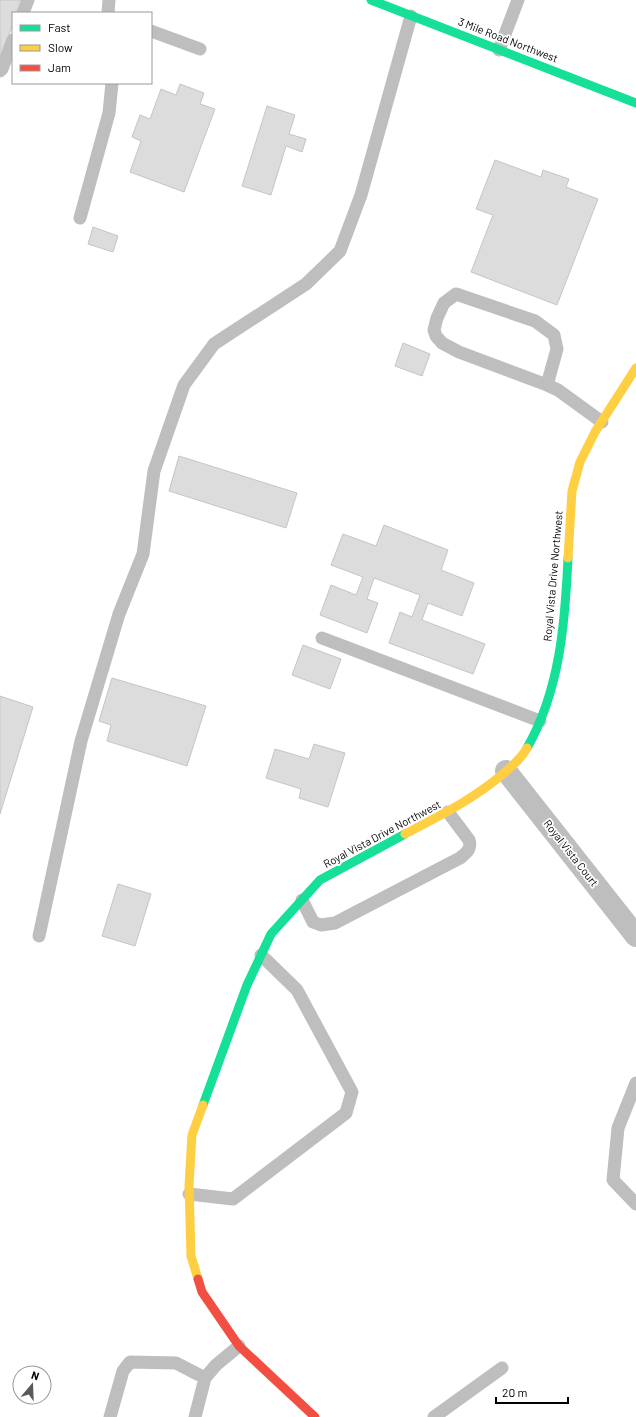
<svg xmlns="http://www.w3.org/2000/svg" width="636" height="1417" font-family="Barlow,sans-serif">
  <rect width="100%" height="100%" fill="#fff"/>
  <!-- building -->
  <path fill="#dcdcdc" stroke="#c5c5c5" d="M0,0H22L17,13H13V24L0,58Z
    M180,84L204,93L200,104L215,109L184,192L130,172L141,141L132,137L140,115L150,119L161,89L176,95Z
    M267,106L295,115L289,134L306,139L302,152L286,146L271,195L242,186Z
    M495,160L541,177L543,170L569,179L566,187L598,199L557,305L471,272L493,215L476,209Z
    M93,227L118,236L113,252L88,244Z
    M403,343L430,354L422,376L395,366Z
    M179,456L297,493L286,528L169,491Z
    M384,525L448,550L441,570L474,583L462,616L428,603L422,620L485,644L473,674L389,643L400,612L412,617L420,595L374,578L367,599L378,603L367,633L320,615L331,585L356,595L363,577L331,565L343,534L376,546Z
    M303,645L341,659L330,689L292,675Z
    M112,678L206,706L187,766L107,741L111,725L99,721Z
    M0,696L33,707L0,814Z
    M314,744L345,753L328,807L299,798L301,789L266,778L275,749L309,759Z
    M118,884L151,894L135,946L102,936Z"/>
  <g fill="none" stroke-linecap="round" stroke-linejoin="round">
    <!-- lane -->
    <path stroke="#bebebe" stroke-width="13" d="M23,13L28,0
      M108,13L109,0
      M151,31L200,49
      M499,50L518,0
      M0,71L2,69L13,40
      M80,218L109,113L112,83
      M547,385L557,349L554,335L535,321L456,294L444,303L437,318L434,330L436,336L442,343L459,352L547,385L558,390L602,422
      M322,638L540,721
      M302,900L313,922L321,925L335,923L460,858C466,853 472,849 469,840L448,812
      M39,936L81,741L119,614L143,554L154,471L184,385L214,344L306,284L340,251L361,195L411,16
      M636,1083L618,1128L613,1180L636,1204
      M189,1194L233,1199L346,1113L352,1092L297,990L261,955
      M110,1417L123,1371L130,1362L176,1363L205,1378
      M195,1417L205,1378L216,1365L239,1346
      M434,1417L502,1368"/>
    <!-- street -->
    <path stroke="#bebebe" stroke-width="22" d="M506,771L636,936"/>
    <!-- fast -->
    <path stroke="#16e098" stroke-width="9" d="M371,0L636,103
      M527,748C560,690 565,623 568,558
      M203,1105L247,985L271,934L320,880L405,834"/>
    <!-- slow -->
    <path stroke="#ffcf43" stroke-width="9" d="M568,558L572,491L580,462L595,432L636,368
      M405,834C439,816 474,799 504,773C513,765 521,759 527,748
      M198,1279L191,1256L189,1185L192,1135L203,1105"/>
    <!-- jam -->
    <path stroke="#f24e42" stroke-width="9" d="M198,1279L202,1292L239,1346L315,1417"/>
  </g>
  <g text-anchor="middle" stroke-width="3.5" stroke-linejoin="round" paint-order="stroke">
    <!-- street labels -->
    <g font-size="11" fill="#000" stroke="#fff">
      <text transform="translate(508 40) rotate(21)" y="4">3 Mile Road Northwest</text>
      <text transform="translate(553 576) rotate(-85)" y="4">Royal Vista Drive Northwest</text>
      <text transform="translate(382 834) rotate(-28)" y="4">Royal Vista Drive Northwest</text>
      <text transform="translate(571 853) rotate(52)" y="4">Royal Vista Court</text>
    </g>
  </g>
  <!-- legend -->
  <rect x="12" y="12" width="140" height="72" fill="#ffffff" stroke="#999999"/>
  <rect x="20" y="25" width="20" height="6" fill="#16e098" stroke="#999999"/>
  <text x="48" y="32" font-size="12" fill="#000000">Fast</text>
  <rect x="20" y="45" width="20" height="6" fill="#ffcf43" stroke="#999999"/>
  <text x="48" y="52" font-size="12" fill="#000000">Slow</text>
  <rect x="20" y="65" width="20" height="6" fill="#f24e42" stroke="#999999"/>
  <text x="48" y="72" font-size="12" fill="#000000">Jam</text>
  <!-- north arrow -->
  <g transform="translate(32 1385) rotate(19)"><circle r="19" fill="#ffffff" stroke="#999999"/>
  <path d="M0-3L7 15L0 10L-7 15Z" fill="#595959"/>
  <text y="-6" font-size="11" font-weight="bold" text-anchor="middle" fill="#000000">N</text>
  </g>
  <!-- scale -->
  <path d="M496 1397v6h72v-6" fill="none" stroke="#000000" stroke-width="2"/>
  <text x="502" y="1397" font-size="12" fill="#000000" stroke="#ffffff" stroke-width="3" paint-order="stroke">20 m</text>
</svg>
